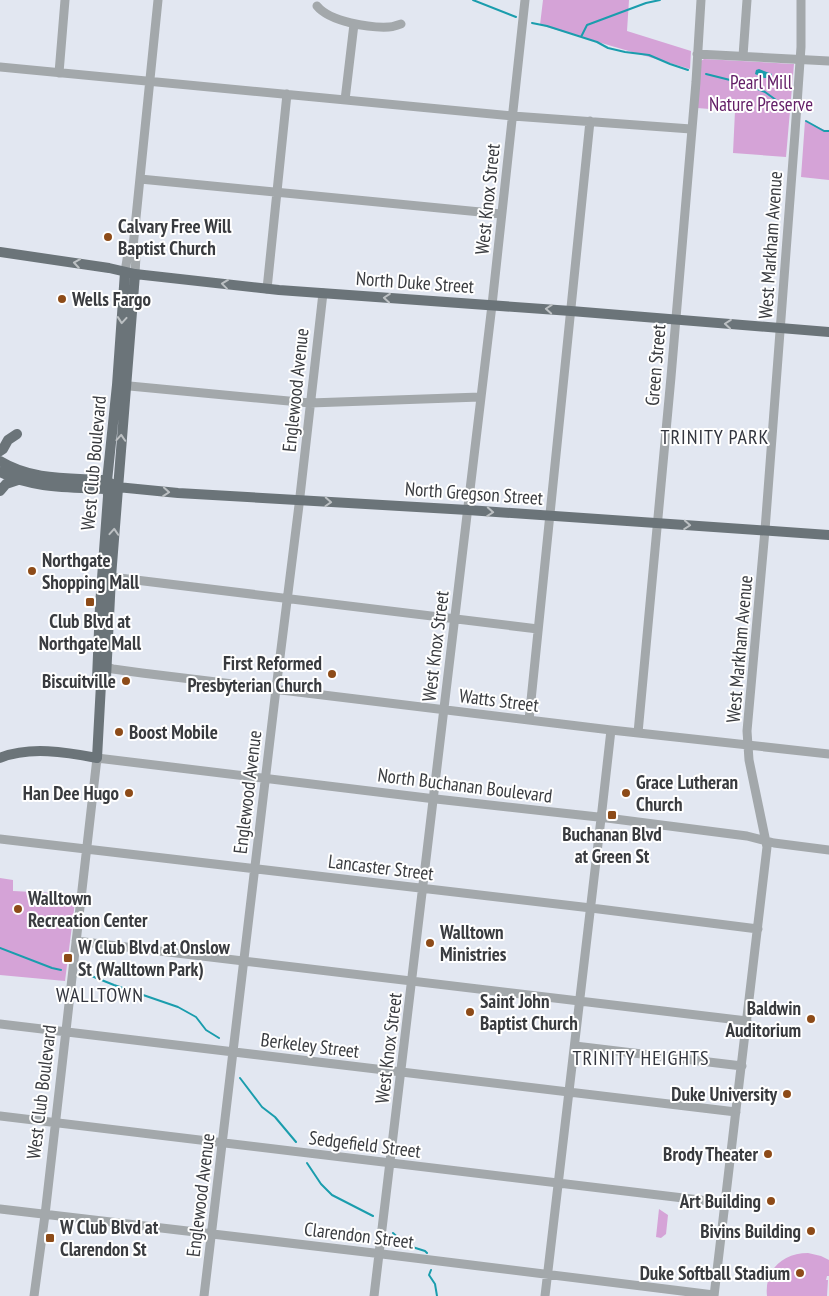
<svg xmlns="http://www.w3.org/2000/svg" width="829" height="1296" font-family="'PT Sans Narrow',sans-serif">
  <rect width="100%" height="100%" fill="#e2e7f1"/>
  <!-- green -->
  <path fill="#d5a3d7" d="M543,0H629L627,31L691,51L690,69L540,25Z
    M704,59L794,64L786,157L733,153L735,111L697,108L701,61Z
    M805,121L829,132V180L801,177Z
    M0,878L13,880V891L76,894L65,981L0,975Z
    M659,1209L668,1215L666,1234L661,1238L656,1237Z
    M808,1253L821,1256L829,1260V1276H827L826,1280H828L827,1296H767C764,1270 783,1253 808,1253Z"/>
  <!-- water -->
  <path fill="#1a9dad" d="M759,69L772,74V76L771,78H764L755,74L756,70Z"/>
  <g fill="none" stroke-linecap="round" stroke-linejoin="round">
    <!-- stream -->
    <path stroke="#1a9dad" stroke-width="2" d="M473,0L516,17
      M532,23L547,26L597,42L608,48L625,52L649,55L670,64L688,70
      M581,37L587,25L646,3L660,0
      M706,74L746,84L765,92L787,108
      M806,121L824,131H829
      M0,948L52,968L61,970
      M84,973L114,985L178,1007L196,1017L206,1030L219,1038
      M240,1078L262,1107L275,1117L296,1142
      M307,1163L321,1184L332,1195L373,1216
      M393,1233L406,1245L425,1251L427,1253
      M431,1270L429,1275L435,1284L437,1296"/>
    <!-- minor -->
    <path stroke="#a3a8ab" stroke-width="9" d="M317,6C330,22 370,28 389,27C393,27 397,25 401,24
      M697,54L829,61
      M743,56L747,0
      M0,67L513,116L691,129
      M59,73L65,0
      M345,100L354,24
      M140,179L501,214
      M125,272L128,253L133,247
      M135,274L136,256L133,247L158,0
      M267,289L287,94
      M119,385L310,403L480,397
      M111,577L538,629
      M107,667L113,669L142,673L611,730L829,754
      M529,720L590,121
      M638,733L671,377L696,82L701,0
      M0,839L591,908L758,929
      M76,941L747,1021
      M0,1024L736,1112
      M575,1046L742,1066
      M0,1116L725,1203
      M0,1209L374,1253L714,1295
      M34,1296L45,1215L97,758L427,798L607,818L747,836L774,843L829,850
      M204,1296L276,689L299,505L323,293
      M374,1296L492,305L525,0
      M545,1296L602,810L611,730
      M714,1296L767,847L749,760L747,731L765,530L795,133L801,47V0"/>
    <!-- major -->
    <path stroke="#6b7479" stroke-width="10" d="M0,252L109,268L135,274L279,290L571,311L829,332
      M0,451L3,449L8,440L17,434
      M0,461C31,480 66,478 101,480L107,481L112,484
      M0,472C33,489 72,487 108,489L117,487L178,493L468,510L829,535
      M0,491L6,484L18,480
      M101,684L97,679L100,606L108,496L107,481L117,385L125,272
      M0,758C29,746 66,752 97,758L101,684L106,678L111,577L135,274"/>
  </g>
  <!-- one-way arrows -->
  <defs><path id="oneway-chevron" d="M-2-3.5L2.5 0L-2 3.5" fill="none" stroke-width="1.6" stroke-linecap="round" stroke-linejoin="round" transform="scale(1.25)"/></defs>
  <g stroke="#bcc0c3">
    <use href="#oneway-chevron" transform="translate(77 263) rotate(-171)"/>
    <use href="#oneway-chevron" transform="translate(225 284) rotate(-173)"/>
    <use href="#oneway-chevron" transform="translate(387 298) rotate(-175)"/>
    <use href="#oneway-chevron" transform="translate(549 309) rotate(-176)"/>
    <use href="#oneway-chevron" transform="translate(122 320) rotate(95)"/>
    <use href="#oneway-chevron" transform="translate(728 324) rotate(-175)"/>
    <use href="#oneway-chevron" transform="translate(121 438) rotate(-86)"/>
    <use href="#oneway-chevron" transform="translate(166 492) rotate(5)"/>
    <use href="#oneway-chevron" transform="translate(328 502) rotate(3)"/>
    <use href="#oneway-chevron" transform="translate(490 512) rotate(4)"/>
    <use href="#oneway-chevron" transform="translate(687 525) rotate(4)"/>
    <use href="#oneway-chevron" transform="translate(114 532) rotate(-86)"/>
  </g>
  <!-- markers -->
  <g fill="#8d4b18" stroke="#fff" stroke-width="2">
    <circle cx="108" cy="237" r="5"/>
    <circle cx="62" cy="299" r="5"/>
    <circle cx="32" cy="571" r="5"/>
    <rect x="85" y="597" width="10" height="10" rx="2.5"/>
    <circle cx="332" cy="674" r="5"/>
    <circle cx="126" cy="681" r="5"/>
    <circle cx="119" cy="732" r="5"/>
    <circle cx="129" cy="793" r="5"/>
    <circle cx="626" cy="793" r="5"/>
    <rect x="607" y="810" width="10" height="10" rx="2.5"/>
    <circle cx="18" cy="909" r="5"/>
    <circle cx="430" cy="943" r="5"/>
    <rect x="63" y="953" width="10" height="10" rx="2.5"/>
    <circle cx="470" cy="1012" r="5"/>
    <circle cx="811" cy="1019" r="5"/>
    <circle cx="787" cy="1094" r="5"/>
    <circle cx="768" cy="1154" r="5"/>
    <circle cx="771" cy="1201" r="5"/>
    <circle cx="811" cy="1231" r="5"/>
    <rect x="45" y="1233" width="10" height="10" rx="2.5"/>
    <circle cx="800" cy="1273" r="5"/>
  </g>
  <g text-anchor="middle" stroke-width="4" stroke-linejoin="round" paint-order="stroke">
    <!-- park labels -->
    <g font-size="19" fill="#642068" stroke="#fff">
      <text x="761" y="89">Pearl Mill<tspan x="761" dy="22">Nature Preserve</tspan></text>
    </g>
    <!-- street labels -->
    <g font-size="19" fill="#393b3f" stroke="#fff">
      <text transform="translate(487 199) rotate(-84)" y="7">West Knox Street</text>
      <text transform="translate(770 245) rotate(-86)" y="7">West Markham Avenue</text>
      <text transform="translate(415 282) rotate(4)" y="7">North Duke Street</text>
      <text transform="translate(655 365) rotate(-85)" y="7">Green Street</text>
      <text transform="translate(295 390) rotate(-84)" y="7">Englewood Avenue</text>
      <text transform="translate(93 463) rotate(-85)" y="7">West Club Boulevard</text>
      <text transform="translate(474 493) rotate(4)" y="7">North Gregson Street</text>
      <text transform="translate(435 646) rotate(-83)" y="7">West Knox Street</text>
      <text transform="translate(739 649) rotate(-85)" y="7">West Markham Avenue</text>
      <text transform="translate(499 700) rotate(7)" y="7">Watts Street</text>
      <text transform="translate(465 785) rotate(7)" y="7">North Buchanan Boulevard</text>
      <text transform="translate(247 792) rotate(-83)" y="7">Englewood Avenue</text>
      <text transform="translate(381 867) rotate(7)" y="7">Lancaster Street</text>
      <text transform="translate(310 1045) rotate(7)" y="7">Berkeley Street</text>
      <text transform="translate(388 1048) rotate(-83)" y="7">West Knox Street</text>
      <text transform="translate(41 1092) rotate(-83)" y="7">West Club Boulevard</text>
      <text transform="translate(365 1144) rotate(7)" y="7">Sedgefield Street</text>
      <text transform="translate(200 1195) rotate(-83)" y="7">Englewood Avenue</text>
      <text transform="translate(359 1235) rotate(7)" y="7">Clarendon Street</text>
    </g>
    <!-- poi labels -->
    <g font-size="19" font-weight="bold" fill="#393b3f" stroke="#fff" text-anchor="start">
      <text x="118" y="233">Calvary Free Will<tspan x="118" dy="22">Baptist Church</tspan></text>
      <text x="72" y="306">Wells Fargo</text>
      <text x="42" y="567">Northgate<tspan x="42" dy="22">Shopping Mall</tspan></text>
      <text x="90" y="628" text-anchor="middle">Club Blvd at<tspan x="90" dy="22">Northgate Mall</tspan></text>
      <text x="322" y="670" text-anchor="end">First Reformed<tspan x="322" dy="22">Presbyterian Church</tspan></text>
      <text x="116" y="688" text-anchor="end">Biscuitville</text>
      <text x="129" y="739">Boost Mobile</text>
      <text x="636" y="789">Grace Lutheran<tspan x="636" dy="22">Church</tspan></text>
      <text x="119" y="800" text-anchor="end">Han Dee Hugo</text>
      <text x="612" y="841" text-anchor="middle">Buchanan Blvd<tspan x="612" dy="22">at Green St</tspan></text>
      <text x="28" y="905">Walltown<tspan x="28" dy="22">Recreation Center</tspan></text>
      <text x="440" y="939">Walltown<tspan x="440" dy="22">Ministries</tspan></text>
      <text x="78" y="954">W Club Blvd at Onslow<tspan x="78" dy="22">St (Walltown Park)</tspan></text>
      <text x="480" y="1008">Saint John<tspan x="480" dy="22">Baptist Church</tspan></text>
      <text x="801" y="1015" text-anchor="end">Baldwin<tspan x="801" dy="22">Auditorium</tspan></text>
      <text x="777" y="1101" text-anchor="end">Duke University</text>
      <text x="758" y="1161" text-anchor="end">Brody Theater</text>
      <text x="761" y="1208" text-anchor="end">Art Building</text>
      <text x="60" y="1234">W Club Blvd at<tspan x="60" dy="22">Clarendon St</tspan></text>
      <text x="801" y="1238" text-anchor="end">Bivins Building</text>
      <text x="790" y="1280" text-anchor="end">Duke Softball Stadium</text>
    </g>
    <!-- neighbourhood labels -->
    <g font-size="20" letter-spacing="1" fill="#32353e" stroke="#fff">
      <text x="715" y="444">TRINITY PARK</text>
      <text x="100" y="1002">WALLTOWN</text>
      <text x="641" y="1065">TRINITY HEIGHTS</text>
    </g>
  </g>
</svg>
